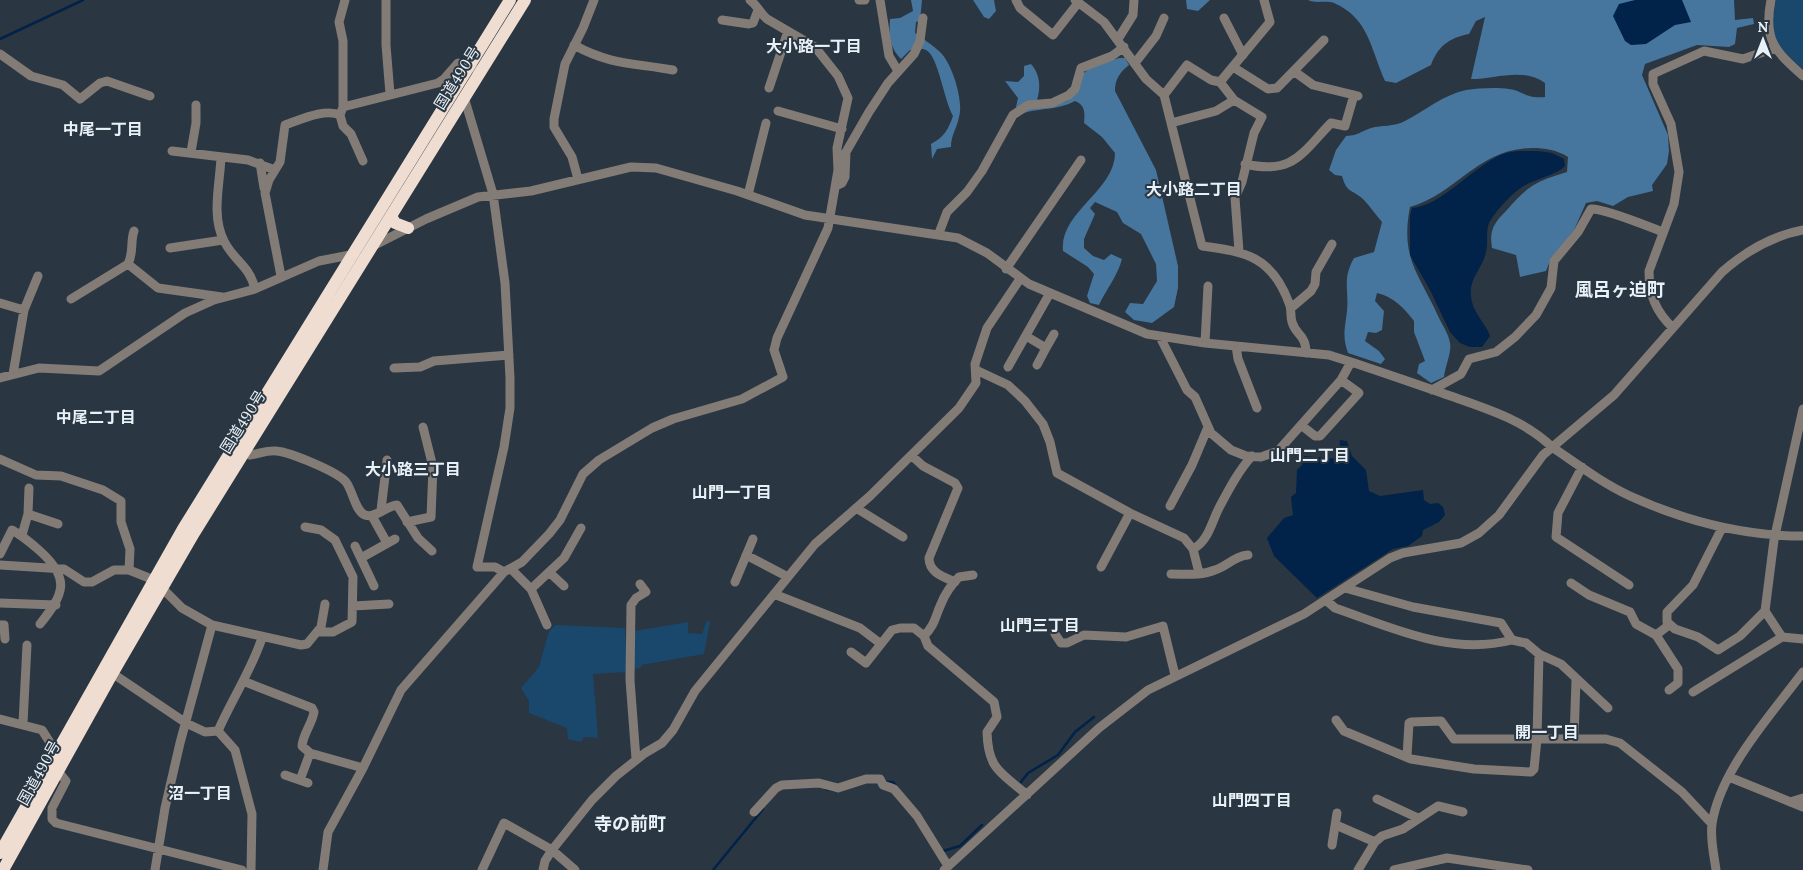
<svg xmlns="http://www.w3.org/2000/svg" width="1803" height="870" font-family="Lora,'Noto Sans JP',serif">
  <rect width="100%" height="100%" fill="#2a3641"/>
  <!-- green -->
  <path fill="#1a486c" d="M1776,0H1803V69C1776,45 1768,38 1776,0Z
    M707,620L710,622L704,654L641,665V668L633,669L635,631L688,622V633L702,634Z
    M556,625L625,628L627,672L593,674L598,738L584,737L581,742L568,739L567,728L529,713V701L521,688L539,667L549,631Z"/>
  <!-- forest -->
  <path fill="#46759d" d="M911,0H922L920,21L916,22L915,33C923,39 933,45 940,52C952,63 964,101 959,117C957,128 951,135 951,147L937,149L932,159L931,144C944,137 948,130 953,116C944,101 938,55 926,50C922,48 915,50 910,50L901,59C889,47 889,36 890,19L900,18L913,11Z
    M973,0H994L996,11L989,19L984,17Z
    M1186,0H1210L1198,11L1187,9Z
    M1308,0H1734L1735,20L1753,18L1754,24L1737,28L1735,44L1729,47L1697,45L1645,64L1642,75L1668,135L1669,151L1667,164L1652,185L1653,191L1628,197L1613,206L1597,201L1586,203L1574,230L1550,261L1546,271L1520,277L1516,255L1492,248C1489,230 1494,223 1506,211C1528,186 1534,182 1567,172L1568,157C1557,150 1545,148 1532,148C1477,149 1458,193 1410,207C1400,259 1419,273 1439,318C1443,326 1449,335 1450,343C1452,352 1445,367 1444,377L1431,383L1417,373L1419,364L1425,361L1414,332V321C1404,308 1394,297 1377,293L1375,301L1384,311L1382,330L1376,333L1368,332L1365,341L1379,351L1385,359L1381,364L1348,353C1342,337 1345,328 1347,311C1349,290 1342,279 1354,258L1374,252L1382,222C1375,214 1370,206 1363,199C1352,189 1347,194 1342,176L1335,175L1329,170L1336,150L1346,136C1360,135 1359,132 1371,128C1382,125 1393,127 1405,121C1426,110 1443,95 1466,90C1478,88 1497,87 1509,89C1524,91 1525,99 1545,97V83C1523,67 1496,79 1471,79L1485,17L1476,21L1469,34C1449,38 1438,46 1431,65L1396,83L1385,81C1371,50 1369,18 1334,3C1326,0 1316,4 1308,0Z
    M1119,58H1125L1129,65C1120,72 1115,79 1115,91L1156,170L1178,266V288L1174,307L1152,323L1134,320L1125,312L1130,303L1143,304L1157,281L1156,264L1141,234L1123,223L1117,212L1095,202L1090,208L1095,214L1084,239V248L1093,256L1104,260L1111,254L1122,259C1118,275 1106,290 1099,305L1090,303L1087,296L1094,274L1088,267L1063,251C1059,212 1115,191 1115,153L1102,137L1084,123C1085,112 1085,105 1075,101C1056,111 1041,107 1021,114L1016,107L1018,98L1005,81L1018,82L1024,76V66L1031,64C1040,74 1041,87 1037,100L1045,105L1065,102L1073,97L1083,74L1090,68Z"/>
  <!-- water -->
  <path fill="#012249" d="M1635,0H1682L1691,22L1675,25L1646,44L1631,45L1625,41L1613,16L1619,4Z
    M1538,151L1552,153L1564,159L1565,166C1556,176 1531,179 1518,190C1509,197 1498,209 1492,218C1484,228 1489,241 1486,252C1482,271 1466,279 1472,302C1475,315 1486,324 1490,336L1482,347H1470L1460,343L1450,332L1430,290L1410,255V216L1412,208C1442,206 1473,166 1503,154C1513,150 1527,151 1538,151Z
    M1340,440L1347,441L1352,456L1366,470L1369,491L1380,496L1423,490L1424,500L1430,504L1438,503L1443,507L1445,515L1439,522L1423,530L1422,536L1408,546L1393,549L1317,598L1274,556L1267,538L1284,518L1293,515L1291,497L1296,493L1297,470L1302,465L1304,456L1339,459Z"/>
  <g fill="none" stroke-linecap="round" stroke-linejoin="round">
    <!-- stream -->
    <path stroke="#012249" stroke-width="2.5" d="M0,39L83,0
      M886,782H893L898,788
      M1021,782L1028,773L1058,755L1075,732L1094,717
      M826,789L837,791
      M943,851L960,846L982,825
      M713,870L763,809"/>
    <!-- minor -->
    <path stroke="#837b76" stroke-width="9" d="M386,0V45L390,94
      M859,0H865
      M880,0L889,56L898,71
      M1016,0L1020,8L1053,35L1078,3
      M1075,0L1104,22L1146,79L1164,95L1171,123
      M1771,0C1763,40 1775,51 1803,76
      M1224,18L1243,55
      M722,20L749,24L753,23L758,10
      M1118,39L1133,15L1134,0
      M574,45C610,65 634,63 673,70
      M0,54L31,76L63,85L80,99L100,83L107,81L150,96
      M1135,63L1156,36L1164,18
      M1233,67L1268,89L1277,88L1324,40
      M1295,72L1313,85L1358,96
      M1220,82L1270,22L1264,0
      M769,88L788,31
      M1164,95L1187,65L1211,80L1220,82L1234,100L1262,117L1254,133L1242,182L1235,198L1239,251
      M464,97L493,194L505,283L510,378V408L504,447L477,567H495L504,572
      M1234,100L1216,111L1171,123L1202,246C1247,252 1272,257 1289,303C1292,309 1290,316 1292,322C1296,336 1306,334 1306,353
      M343,107V41L339,22L345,0
      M778,111L842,129
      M340,115L343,126L351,134L363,161
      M172,151L248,160L275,170
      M191,152L196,123V105
      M221,157C220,184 211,216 224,241C234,261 250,266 255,289
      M260,163L264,188
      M1245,164C1293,175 1301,154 1331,123L1345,126L1354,95
      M578,179L572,157L554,127V119L565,64L583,28L594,0
      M836,186L842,183L845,177L846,152L869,112L888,83L914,54L920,41L923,18
      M748,195L766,123
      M939,233L947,212L967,192L982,171L1013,115L1028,105L1052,103L1069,95L1075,89L1081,68L1112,56L1124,47
      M371,247L426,219L478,197L531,191L631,167L656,168L737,191L805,215L958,238L987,253L1029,284L1147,334L1205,343L1329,355L1351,362C1382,372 1412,383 1442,393C1481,407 1522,418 1552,447C1577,464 1602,483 1630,496C1685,521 1742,536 1803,536
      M170,248L223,240
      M128,264L158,288L222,297
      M1006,269L1081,160
      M281,276L265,193L269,180L280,162L285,125C300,120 325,108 340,115L343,107L438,83L444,79L458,63L473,68
      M71,299L128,264C134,252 130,242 134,231
      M0,303L24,310
      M1291,308L1311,291L1315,284L1316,272L1332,244
      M1673,328C1656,312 1649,295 1649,271L1674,204L1679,172L1671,124L1653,84V74L1704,51L1743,59L1775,48
      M1026,336L1046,348L1037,365
      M1160,337L1187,390L1195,397L1211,433L1231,450L1246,456L1261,457L1278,451L1341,380L1351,362
      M1205,343L1208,286
      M1236,346L1238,359L1257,408
      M1046,348L1054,334
      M1008,367L1050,293
      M394,368L420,367L434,361L509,355
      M976,370L1008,385L1025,401L1043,424L1050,442L1057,473L1130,513L1184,538L1193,549L1199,573
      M13,374L24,310L38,276
      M0,378L39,368L99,371L185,313L214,300L255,289L319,261L355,254
      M1432,390L1461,374L1469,359L1496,352L1515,337L1536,315L1551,288L1554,261L1578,232L1591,209C1604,208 1647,226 1663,232
      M1301,425L1315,436H1320L1359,393L1341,380
      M241,450L250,455C258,454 268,450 276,451C290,452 338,472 346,482C353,491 355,511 365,515C375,519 386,506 397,505L418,538L432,551
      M912,456L923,466L955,483L958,488L929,558C929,573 944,577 955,582
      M0,459L36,475L61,476L103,490L121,501V522L130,549L129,570
      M1582,467L1558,513L1556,537L1629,585
      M1170,506L1192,465L1208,427
      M856,508L903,537
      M381,510L387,460
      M28,514L58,524
      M372,516L387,543
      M407,522L431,517L433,467L423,427
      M305,527L321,530L335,540L353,577L352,622L333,632H318
      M1722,528L1693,585L1667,612V622L1675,629L1698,637L1718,650L1740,636L1765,611
      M22,535L28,514L29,488
      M355,546L374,586
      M1193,549C1209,541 1212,520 1220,506C1229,489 1239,470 1252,456
      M0,554L12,530C23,536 31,543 40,551C71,579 64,594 40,624
      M746,555L788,577
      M361,558L395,539
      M0,565L64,569L84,582H92L114,570H129L154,580L182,608L212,625L301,645L307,644L321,627L325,604
      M1101,567L1130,513
      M511,569L531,589L547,625
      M549,572L564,558L581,528
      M1171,574C1186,574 1201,576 1215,570C1228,566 1234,556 1248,555
      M735,582L753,539
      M1571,583L1589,595L1630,612L1636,624L1656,635L1669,625
      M1345,588L1413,607L1501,623L1512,640L1526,643L1539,654L1561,664L1608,708
      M531,589L549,572L564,586
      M774,594L860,628L881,644
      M1327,601L1335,608C1393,628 1450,656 1512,640
      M0,603L56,605
      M353,606L389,604
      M0,625H4L5,639
      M1055,634L1061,643H1067L1084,635L1126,637L1163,626L1175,675
      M1656,635L1678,669V683L1669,690
      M924,636C935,625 935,617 941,604C945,594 952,584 959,577L973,575
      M1782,637L1765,611L1774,540L1803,409
      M851,652L866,663L892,630L900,628H914L924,636L928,646L994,702L997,717L987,732C988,770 1001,772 1027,795
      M109,671L186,723L205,732L218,731
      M243,681L312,708L314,712C312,724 303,734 302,746L310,753L363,768
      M1693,692L1782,637L1803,639
      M0,719L42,730L56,752L58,771L66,781L52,808V819L56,823L242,870
      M1336,720L1344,731L1411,759L1474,769L1531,772L1534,769L1537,739L1539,654
      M23,723L27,645
      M218,731L235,750L252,814L251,870
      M218,731C232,699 251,671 262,638
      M1574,739L1576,680
      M1407,756L1409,723L1411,722L1441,721L1454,739H1606L1620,743L1682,792L1712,824
      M636,759L630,680L631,605L636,598L646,592L640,584
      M285,775L308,783
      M1729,777L1803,807
      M300,780L310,753
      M1377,799L1418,818
      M1790,802L1803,798
      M754,812L776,788L782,785L819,783L838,788L866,779H880L883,785L894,789L917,816L948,866
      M1336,825L1375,842
      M1332,845L1337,813
      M155,870L165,808L180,743L212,625
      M323,870L328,832L363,768L401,690L504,572L522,562L549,534L560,520L583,474L599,460L652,428L673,419L742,399L783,377L774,350L777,338L828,228L838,170L837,148L848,98L838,76L815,47L767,19C760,13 757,5 750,0
      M482,870L504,823L552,850L575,870
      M543,870L545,861L552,850L592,800L616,776L645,753L662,743L673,730L695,691L815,544L870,496L959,408L976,383L975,364L987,328L1020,279
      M944,870L1099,728L1148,690L1304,614L1390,558L1403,553L1461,543L1479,533L1499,515L1543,455L1614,395L1722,272C1746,251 1771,236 1803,230
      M1358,870L1375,842L1382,836L1403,829L1438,806L1463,812
      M1394,870L1447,858L1528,870
      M1716,870C1714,855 1710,839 1712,824C1720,770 1771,715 1803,672"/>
    <!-- highway -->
    <path stroke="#f0ddd1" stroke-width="12" d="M391,216L395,223L408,228
      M0,853L183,529L510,0
      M3,870L112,674L194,533L525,0"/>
  </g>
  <g text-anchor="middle" stroke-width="4" stroke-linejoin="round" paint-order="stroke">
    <!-- street labels -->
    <g font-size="15" fill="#e9f1f8" stroke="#2a3641">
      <text transform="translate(457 78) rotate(-58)" y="5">国道490号</text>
      <text transform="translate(243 422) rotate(-58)" y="5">国道490号</text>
      <text transform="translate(39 773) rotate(-61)" y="5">国道490号</text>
    </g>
    <!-- neighbourhood labels -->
    <g font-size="16" font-weight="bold" fill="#e9f1f8" stroke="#2a3641">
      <text x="814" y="52">大小路一丁目</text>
      <text x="103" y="135">中尾一丁目</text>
      <text x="1194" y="195">大小路二丁目</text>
      <text x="96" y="423">中尾二丁目</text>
      <text x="1310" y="461">山門二丁目</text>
      <text x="413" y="475">大小路三丁目</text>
      <text x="732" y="498">山門一丁目</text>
      <text x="1040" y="631">山門三丁目</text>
      <text x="1547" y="738">開一丁目</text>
      <text x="200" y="799">沼一丁目</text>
      <text x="1252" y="806">山門四丁目</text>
    </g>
    <!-- quarter labels -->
    <g font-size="18" font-weight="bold" fill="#e9f1f8" stroke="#2a3641">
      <text x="1620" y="296">風呂ヶ迫町</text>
      <text x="630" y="830">寺の前町</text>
    </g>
  </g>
  <!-- north arrow -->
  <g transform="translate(1763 40)" stroke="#2a3641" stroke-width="4" paint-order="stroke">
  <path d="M0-4L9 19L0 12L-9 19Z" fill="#e9f1f8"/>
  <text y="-8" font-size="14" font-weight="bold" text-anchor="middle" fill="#e9f1f8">N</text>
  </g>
</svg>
